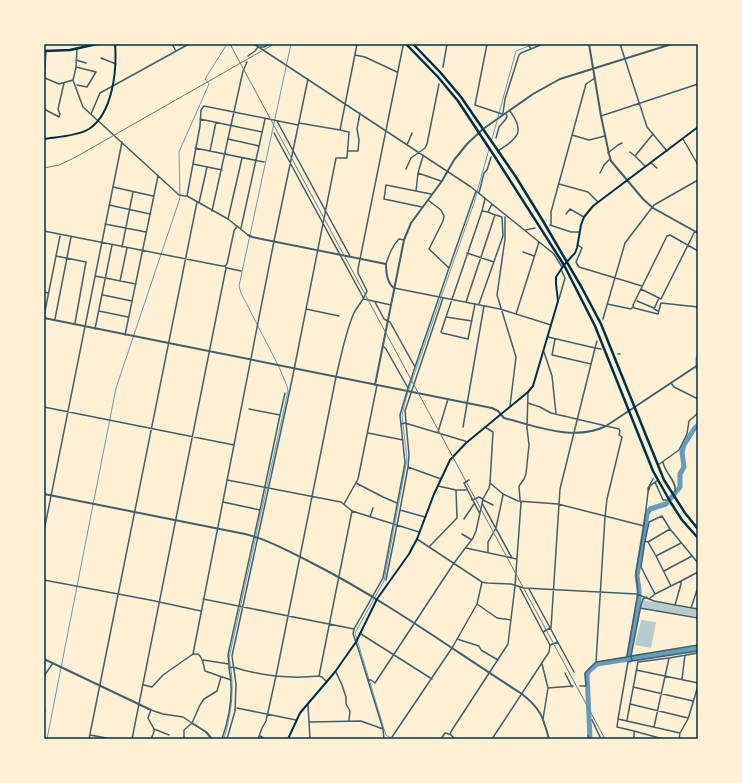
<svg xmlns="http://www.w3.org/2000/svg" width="742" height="783" font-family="Commissioner,sans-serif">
  <rect width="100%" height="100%" fill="#fdf0d5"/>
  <!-- green -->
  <path fill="#b9caca" d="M643,600L698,610V617L644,608L641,607Z
    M641,620L656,622L651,648L635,645Z"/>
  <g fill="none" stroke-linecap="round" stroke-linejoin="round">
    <!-- stream -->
    <path stroke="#669bbc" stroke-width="1" d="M498,117L516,51L534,44
      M492,139L497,121
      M47,739L116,388L180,198L179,152L209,84L205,79L227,44
      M224,739C232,711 235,686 229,658L288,391L287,386L279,367L241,293L239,286L291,44
      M392,739L386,735L384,729L355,633L384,581L407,459L402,415L406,398L474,203L489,149"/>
    <!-- river -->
    <path stroke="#669bbc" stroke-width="5" d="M698,358V368
      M628,659L639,599V590L637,576L647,514L650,509L666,504L680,487V474L684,467L682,452L684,445L694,429L698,425
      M590,739L587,674L590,670L597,664L698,648"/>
    <!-- minor -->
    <path stroke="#3f606c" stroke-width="1.5" d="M172,44L176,51
      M254,44L471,187L554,254L562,267
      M487,44L475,105L502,114
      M528,44L531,49
      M620,44L647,127L667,151
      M258,47H264L270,44
      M77,48L76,68L73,80L83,107L179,195L185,196H187L228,219L248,235
      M355,55L365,57L397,72
      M248,56L255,51L258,47
      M101,58L116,64
      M76,60L86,63
      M76,67L96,72L87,87L77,85
      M443,67L447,44
      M45,78L59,84L73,80
      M44,81L46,51
      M44,109L59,117L60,114L58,109L64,83
      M503,113L505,99L519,55L521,53L543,44
      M91,114L100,93L189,44
      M601,116L698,84
      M200,119L262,132
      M277,121L350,256
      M299,123L340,130
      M274,133L364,299L391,305
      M572,135L589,140L605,136
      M496,138L499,127L506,119L507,116L506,114
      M228,139L259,146
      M683,139L698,165
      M407,145L412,133
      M195,148L264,162
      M210,151L216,122
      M348,151H358L359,140L357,129L360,113
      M498,151C517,138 526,133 510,111
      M630,152L635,156
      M608,153L618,145L622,143
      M423,156L418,173L441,181
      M651,163L657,168
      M193,164L222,170
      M645,166L635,156L653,134
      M406,169L411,158L425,148L427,144L439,84
      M418,173L416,191L431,194
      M600,173L604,165L610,159
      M559,184L588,192L598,202
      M113,187L153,196
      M416,191L386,185L384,199L422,207
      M479,193L484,173L487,170L491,157
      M187,196L200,126L201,110L204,106L298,125
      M199,203L207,167
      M109,205L150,214
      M212,211L243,71L247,62
      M482,211L485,199
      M566,214L570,209L584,217
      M505,217V239L497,295L516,357L510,406
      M228,219L242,158
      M105,224L146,232
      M551,224V212L586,84L595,78
      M550,225L571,232H579
      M241,228L265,119
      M526,230L535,228
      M44,231L222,266H225
      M578,245L582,248L576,262L579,267L642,286
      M122,247L133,192
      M698,251L670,235L667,236L633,305L634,308L658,314L661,303L698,307
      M523,252L534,256
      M467,253L494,262
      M56,256L86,262L75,323
      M386,264C389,255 392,246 399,239L404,240
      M227,268L241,271
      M449,268L476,191
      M95,276L136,284
      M120,281L127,248
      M394,288L500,309L551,325
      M641,289L661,299L694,233L698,230
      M44,292L48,293
      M103,295L132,301
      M559,299L565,278L561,269
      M637,301L654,308
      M375,302L384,319L390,322L415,367L449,268L429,249L443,221L444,216L441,210L428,200
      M466,302L495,215L488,212L492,204
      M479,304L503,236L502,217L496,215
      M607,304L631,309L633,307
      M306,309L339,316
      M99,311L128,317
      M658,311L654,309L659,298
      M516,314L539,242
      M44,316L60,236
      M446,317L441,332L442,333L468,339L475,304
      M55,319L71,237
      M603,319L625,243L654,205L698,180
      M472,321L446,317L482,211L488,212
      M95,329L112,245
      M125,335L158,176
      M548,337L595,348L597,341
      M555,339L552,355L591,364
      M544,352L552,376L556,414
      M618,354H620
      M671,383L674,387L698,399
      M408,388L415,367
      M528,403L540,407L551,413L619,429L620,431L619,435L622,437L607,499L605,517L596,662
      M44,407L234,445
      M249,409L280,415L260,510
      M280,415L285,393
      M401,424L405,423L465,441L466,442
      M463,427L484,306
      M438,432L448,399
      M368,433L403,440
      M663,462C664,472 677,481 675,491
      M658,465L679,450L687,434L689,421L698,413
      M408,467L409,455L405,411L443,298
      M653,479L648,488V492L650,486L655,482
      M227,480L341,502L352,511L419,532
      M469,480L464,483L480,514
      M658,480L655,482L663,500H666
      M356,483L383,497L397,503
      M490,483L503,494L518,501L558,504L644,526L636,572L638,592L627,657L631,656L641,605L643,599L647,597
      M438,486L456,490H466
      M472,500L479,497L483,499
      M483,500L493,505
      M223,502L260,510L228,655L229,664
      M482,503L512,558L517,559
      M344,504L358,479L377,385
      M400,510L408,467L441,479
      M370,517L373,508
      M464,519L474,504
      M644,526L648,492
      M44,531L122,142
      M462,534L472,540
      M417,539L482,582L487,583L511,584L524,588L637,594L654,601L675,605
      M645,541L649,522L662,516L670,529
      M648,542L670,529L698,563
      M429,547L457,518L456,490
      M466,548L512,558
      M488,552V542L496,528L503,495
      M664,571L692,556
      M44,580L150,600L201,611
      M386,580L400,510L425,517
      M681,581L698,572
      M671,586L681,581V584L675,605L698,609
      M520,588L543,632
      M529,589L574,672
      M655,594L641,567L645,541L648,542L656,556
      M650,598L655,594L671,586L656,556L681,543
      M203,599L354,629L353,634L358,648L383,729L384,739
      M477,604L497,618L511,620
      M640,608L698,618
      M691,608L698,587
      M551,628L560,489L595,348L601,349
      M354,629L383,578L405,463L400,415L408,388L386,349L384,347
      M361,634L432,679
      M457,639L479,646L481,650L498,660
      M550,645L558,642
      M698,645L631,656L632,661L698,651
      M193,654H198C204,659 203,665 205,671L231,680
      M669,658L698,653
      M203,660L229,664V668
      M542,664L548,688L543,719
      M636,670L698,683
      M336,672L342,685L346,697V704L350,711L349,720
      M565,673L572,687
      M44,676L53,663
      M319,676L352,511
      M682,679L685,655
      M368,680H371L375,683L454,563L473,538L476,531L483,499L489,488L490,483L493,432L485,427
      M144,685L152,687L163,675L193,654L274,241L308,79
      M580,686H586L585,673L596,662L627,657
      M633,687L693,701
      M548,688L573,686
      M630,704L688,718
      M308,705L310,739
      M237,708L296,720
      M44,709L45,710
      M618,719L628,662L632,661
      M592,720L601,739
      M627,720L638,662L669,658L654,727
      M309,722L361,721L383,729
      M634,731L663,739
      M90,735L112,739
      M169,735L154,729L148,718L151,710L163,714L183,717L192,723
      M588,735V739
      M260,736L265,739
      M392,737L452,648L477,604L482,582
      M89,739L197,202
      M132,739L226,268L225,266L227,264L234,231L237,226
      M151,739L154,732V729
      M184,739V730L192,723L200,705L204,699L217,691L221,677
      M222,739C230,716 234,692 229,668L233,667C261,676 290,679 319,676L322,677L327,682
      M227,739L235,711L236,684L232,656L292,380L336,158H347L349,132L340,130L357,44
      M258,739L262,728L266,721L276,676L336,377C341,356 345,335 353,315C357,306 364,300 367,291L358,273V269L403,46
      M277,739H278
      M441,739L445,733L449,734
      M455,739L450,734L452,730L508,644L515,586L521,503L520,500L519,486L524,479L526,474L529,445L527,428L528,392
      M492,739L549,652L550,645L543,632L550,628
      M634,739V731L617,727L618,719L680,733
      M679,739L680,733L688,719L698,686"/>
    <!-- tertiary -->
    <path stroke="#3f606c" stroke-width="2" d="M589,44L601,116L609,154L611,161L643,199L653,208L698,233
      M248,235L252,237L386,264C386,273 387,283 394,288
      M44,318L492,408L498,411L504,418C536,426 574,442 606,426L698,365
      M375,385L404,240L411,223L442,181L454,160L467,144L483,129L533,94L560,79L672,44
      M44,494L245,534C269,540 290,552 312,563C385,600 453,650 522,694C541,709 543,717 549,739
      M44,659L151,710
      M192,723L206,732L212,739"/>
    <!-- secondary -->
    <path stroke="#003049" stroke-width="2" d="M44,139C57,137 78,136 89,129C113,113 117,70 115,44
      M288,739L300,713L335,672L344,659L356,642L377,599L409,554L417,539L434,494L450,460L466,443L528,392L533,386L558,301L556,284V277L564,265L575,253L577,248L581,225L584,217L593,206L698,127"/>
    <!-- primary -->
    <path stroke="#003049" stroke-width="2.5" d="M44,51L70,50L97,44"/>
    <!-- trunk -->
    <path stroke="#003049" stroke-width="2.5" d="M406,44L438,77L458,101L497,160L564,265L595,326L653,471L671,503L682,520L698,538
      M413,44L440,72L461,97L516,177L543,221L582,288L601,324L664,480L685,513L698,529"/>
    <!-- rail -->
    <path stroke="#657d81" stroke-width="1" d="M230,44L605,739
      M44,168L59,165L74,158L274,44"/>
  </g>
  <!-- border -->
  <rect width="742" height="783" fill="none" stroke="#fdf0d5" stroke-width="90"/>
  <rect x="45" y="45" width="652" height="693" fill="none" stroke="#003049" stroke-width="1.5"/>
</svg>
